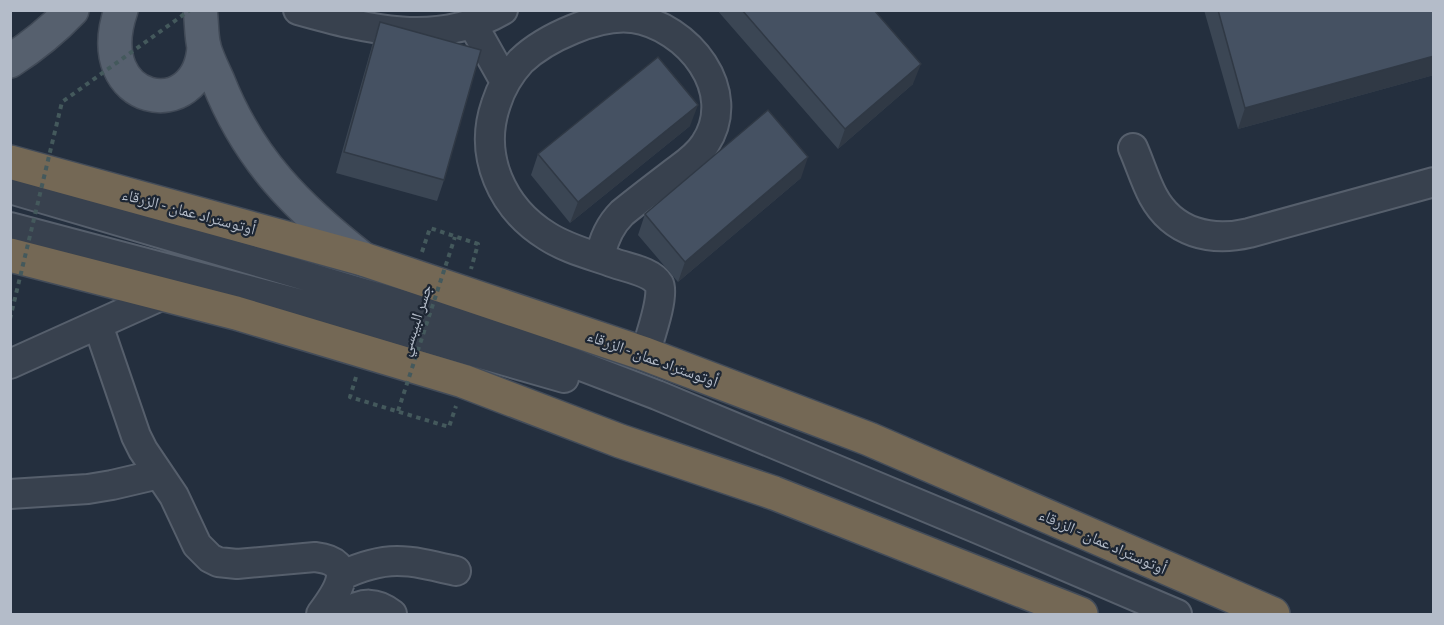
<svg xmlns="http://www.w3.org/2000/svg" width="1444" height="625" font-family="'Source Sans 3','Noto Naskh Arabic',sans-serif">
  <rect width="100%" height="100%" fill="#242f3e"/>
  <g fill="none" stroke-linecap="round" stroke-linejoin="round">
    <defs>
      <path id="minor" d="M298,10C366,29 438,48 503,10
        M473,25L505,82
        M1133,148C1140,164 1145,181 1153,196C1173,233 1211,242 1249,233L1434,182
        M10,189L482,328L657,395L976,528L1177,614
        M10,227L377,324L564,378
        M600,258C603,240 609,226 622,213C638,200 655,187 672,174C684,165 697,157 705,144C740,91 688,26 632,18C598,14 545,38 521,61C510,73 501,88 496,104C478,156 502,208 547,236C567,249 592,255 614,263C627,268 651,271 659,284C665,295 649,340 645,354
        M98,325L136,436L143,450L174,496L197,545L210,558L218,562L237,564L315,557C360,562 336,594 321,614
        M10,364L163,295
        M10,494L88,489L112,485L159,474
        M341,576C387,554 409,560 456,571
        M346,614C362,601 377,602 392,614"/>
      <path id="major" d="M121,10C88,106 200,126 204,46
        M200,10C202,22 201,35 204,47C207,58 213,70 218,81C249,160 298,208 363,259
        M10,61C33,46 53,30 72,10"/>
      <path id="highway" d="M10,162L363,259L645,354L869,439L1273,614
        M10,255L236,313L463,381L620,441L774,493L1081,614"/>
    </defs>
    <!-- minor casing -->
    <use href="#minor" stroke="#565f6c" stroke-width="32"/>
    <!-- major casing -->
    <use href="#major" stroke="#414a57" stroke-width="36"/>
    <!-- highway casing -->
    <use href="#highway" stroke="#434c59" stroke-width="36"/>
    <!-- path -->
    <path stroke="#44595c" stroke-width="4" stroke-dasharray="4.5 4.5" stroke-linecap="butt" d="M422,252L430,228L478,244L471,269
      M356,377L350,397L449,427L456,406"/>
    <!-- minor -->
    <use href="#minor" stroke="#38414e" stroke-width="28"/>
    <!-- major -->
    <use href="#major" stroke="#56606e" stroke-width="33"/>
    <!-- highway -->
    <use href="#highway" stroke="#746855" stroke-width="33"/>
    <!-- path-bridge -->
    <path stroke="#44595c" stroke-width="4" stroke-dasharray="4.5 4.5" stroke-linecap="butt" d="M10,319L62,102L190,10
      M398,411L455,237"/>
  </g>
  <!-- wall -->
  <path fill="#3b4654" d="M717,10H874L913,84L838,149Z
    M1204,10H1434V75L1238,129Z
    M380,22L444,180L437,201L336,173L373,42Z
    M690,126L570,223L531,175L538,154Z
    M801,178L678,282L638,235L645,214Z"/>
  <!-- shaded-wall -->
  <path fill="#303945" d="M1434,56V75L1238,129L1245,108Z
    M921,64L913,84L838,149L845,129Z
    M698,105L690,126L570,223L578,202Z
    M808,157L801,178L678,282L685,262Z"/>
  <!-- building -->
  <path fill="#455162" stroke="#303945" stroke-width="1.5" d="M742,10H874L921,64L845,129Z
    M1218,10H1434V56L1245,108Z
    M380,22L481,50L444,180L344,152Z
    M658,57L698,105L578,202L538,154Z
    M768,110L808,157L685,262L645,214Z"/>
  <g text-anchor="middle" stroke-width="4.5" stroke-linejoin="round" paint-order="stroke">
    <!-- street labels -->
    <g font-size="16" fill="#b4bcc9" stroke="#1d2633">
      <text transform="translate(189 211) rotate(15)" y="6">أوتوستراد عمان - الزرقاء</text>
      <text transform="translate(415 320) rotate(-72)" y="6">جسر البيبسي</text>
      <text transform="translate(653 358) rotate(20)" y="6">أوتوستراد عمان - الزرقاء</text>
      <text transform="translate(1103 541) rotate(24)" y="6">أوتوستراد عمان - الزرقاء</text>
    </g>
  </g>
  <!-- border -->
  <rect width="1444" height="625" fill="none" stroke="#b4bcc9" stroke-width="24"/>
</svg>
